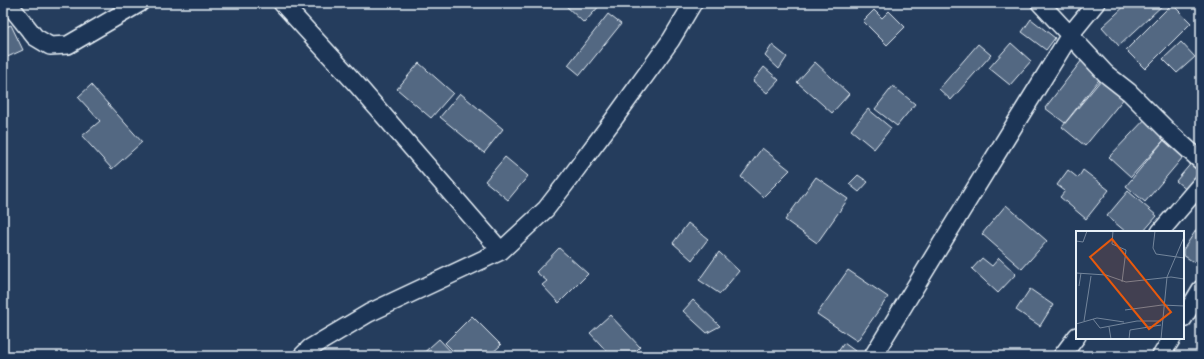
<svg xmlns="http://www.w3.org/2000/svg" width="1204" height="359" font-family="'Playpen Sans',sans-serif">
  <rect width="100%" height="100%" fill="#253d5d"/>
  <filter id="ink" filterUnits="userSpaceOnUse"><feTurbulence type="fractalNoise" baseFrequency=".025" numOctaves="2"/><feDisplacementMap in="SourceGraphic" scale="8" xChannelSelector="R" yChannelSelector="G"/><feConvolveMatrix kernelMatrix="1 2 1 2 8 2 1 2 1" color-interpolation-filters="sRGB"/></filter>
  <g filter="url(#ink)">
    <!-- building -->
    <path fill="#536782" stroke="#e8f1f8" d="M563,3H602L584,23Z
      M1128,3H1165L1119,46L1102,27Z
      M1172,4L1191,23L1145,69L1126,50Z
      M874,10L882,18L889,11L905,27L887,45L863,21Z
      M608,14L621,24L580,75L568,65Z
      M1031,19L1055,38L1046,50L1022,32Z
      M11,25L23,50L3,59V28Z
      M1181,42L1195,57L1177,73L1163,59Z
      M1011,43L1031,61L1010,85L989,68Z
      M978,44L991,55L951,100L939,89Z
      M772,45L787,57L779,69L765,56Z
      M1082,60L1102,76L1065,123L1045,108Z
      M815,62L849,94L832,113L797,82Z
      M419,63L453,93L431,118L397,89Z
      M764,67L779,80L767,93L753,81Z
      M1106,74L1129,92L1085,146L1062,127Z
      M91,85L142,142L112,169L82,136L100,121L78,97Z
      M893,86L915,104L897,126L875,109Z
      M460,93L503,129L484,153L440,117Z
      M868,109L891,128L874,149L851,130Z
      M1151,113L1170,133L1131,177L1109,157Z
      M1170,133L1189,150L1145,202L1126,186Z
      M762,148L790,170L763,197L741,177Z
      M505,157L528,176L508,200L485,181Z
      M1193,161L1201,168V177L1189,192L1176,181Z
      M1068,170L1078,178L1083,170L1109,190L1086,219L1060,197L1065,191L1057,185Z
      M858,175L868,182L859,192L849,184Z
      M816,177L848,199L817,243L785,220Z
      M1128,191L1157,216L1143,232H1126L1107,216Z
      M1006,205L1047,241L1022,269L982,234Z
      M688,223L708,239L692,260L673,243Z
      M1198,227L1201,229V267L1183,255V250Z
      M559,248L588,274L559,303L542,285L547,281L536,272Z
      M719,252L739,271L720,294L699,280Z
      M982,258L992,266L999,258L1016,274L998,293L972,269Z
      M848,270L888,297L857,341L817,314Z
      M1030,289L1053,305L1040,326L1016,310Z
      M693,300L720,326L707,333L683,311Z
      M610,315L640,347L631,356H611L590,333Z
      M472,316L501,345L489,356H458L445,343Z
      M439,339L455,356H420Z
      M844,343L862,356H835Z"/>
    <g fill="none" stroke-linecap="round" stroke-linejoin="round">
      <defs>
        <path id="minor" d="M8,3L35,37L50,46L68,45L140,3
          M282,3L358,86L501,251
          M1040,3L1106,74L1129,92L1170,133L1201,161
          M1160,232L1201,184
          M1183,319L1201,289
          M302,356L310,348L369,313L501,251L546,209L563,187L611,123L671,40L693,3
          M873,356L962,210L1070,35L1096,3
          M1062,356L1077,336
          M1161,356L1172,338"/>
      </defs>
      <!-- minor casing -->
      <use href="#minor" stroke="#e8f1f8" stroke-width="20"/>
      <!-- minor -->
      <use href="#minor" stroke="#1d3557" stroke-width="17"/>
    </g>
  </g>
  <!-- overview -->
  <g transform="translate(1076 231)">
    <rect width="108" height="108" fill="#253d5d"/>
    <path fill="none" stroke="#73859b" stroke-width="1" d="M37,0L36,13L50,19L46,51M79,0L77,17L80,23L108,27M0,10L7,11L11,0M0,42L30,44L50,51L95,46L108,48M3,55L5,42M49,79L86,74L108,75M17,88L24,97L61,90H85M8,90L15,45M0,93L21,87L48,91M33,96L35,108M53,108L54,99L85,94M85,108L91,46L108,6"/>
    <path fill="#e8590c" fill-opacity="0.15" stroke="#e8590c" stroke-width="2" d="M36,8L95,81L73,98L14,26Z"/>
    <rect width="108" height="108" fill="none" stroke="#e8f1f8" stroke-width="2"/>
  </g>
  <!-- margin -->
  <rect width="1204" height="359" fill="none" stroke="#1d3557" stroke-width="16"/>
  <rect x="8" y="8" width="1188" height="343" fill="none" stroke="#e8f1f8" stroke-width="1.5" filter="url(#ink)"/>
</svg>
